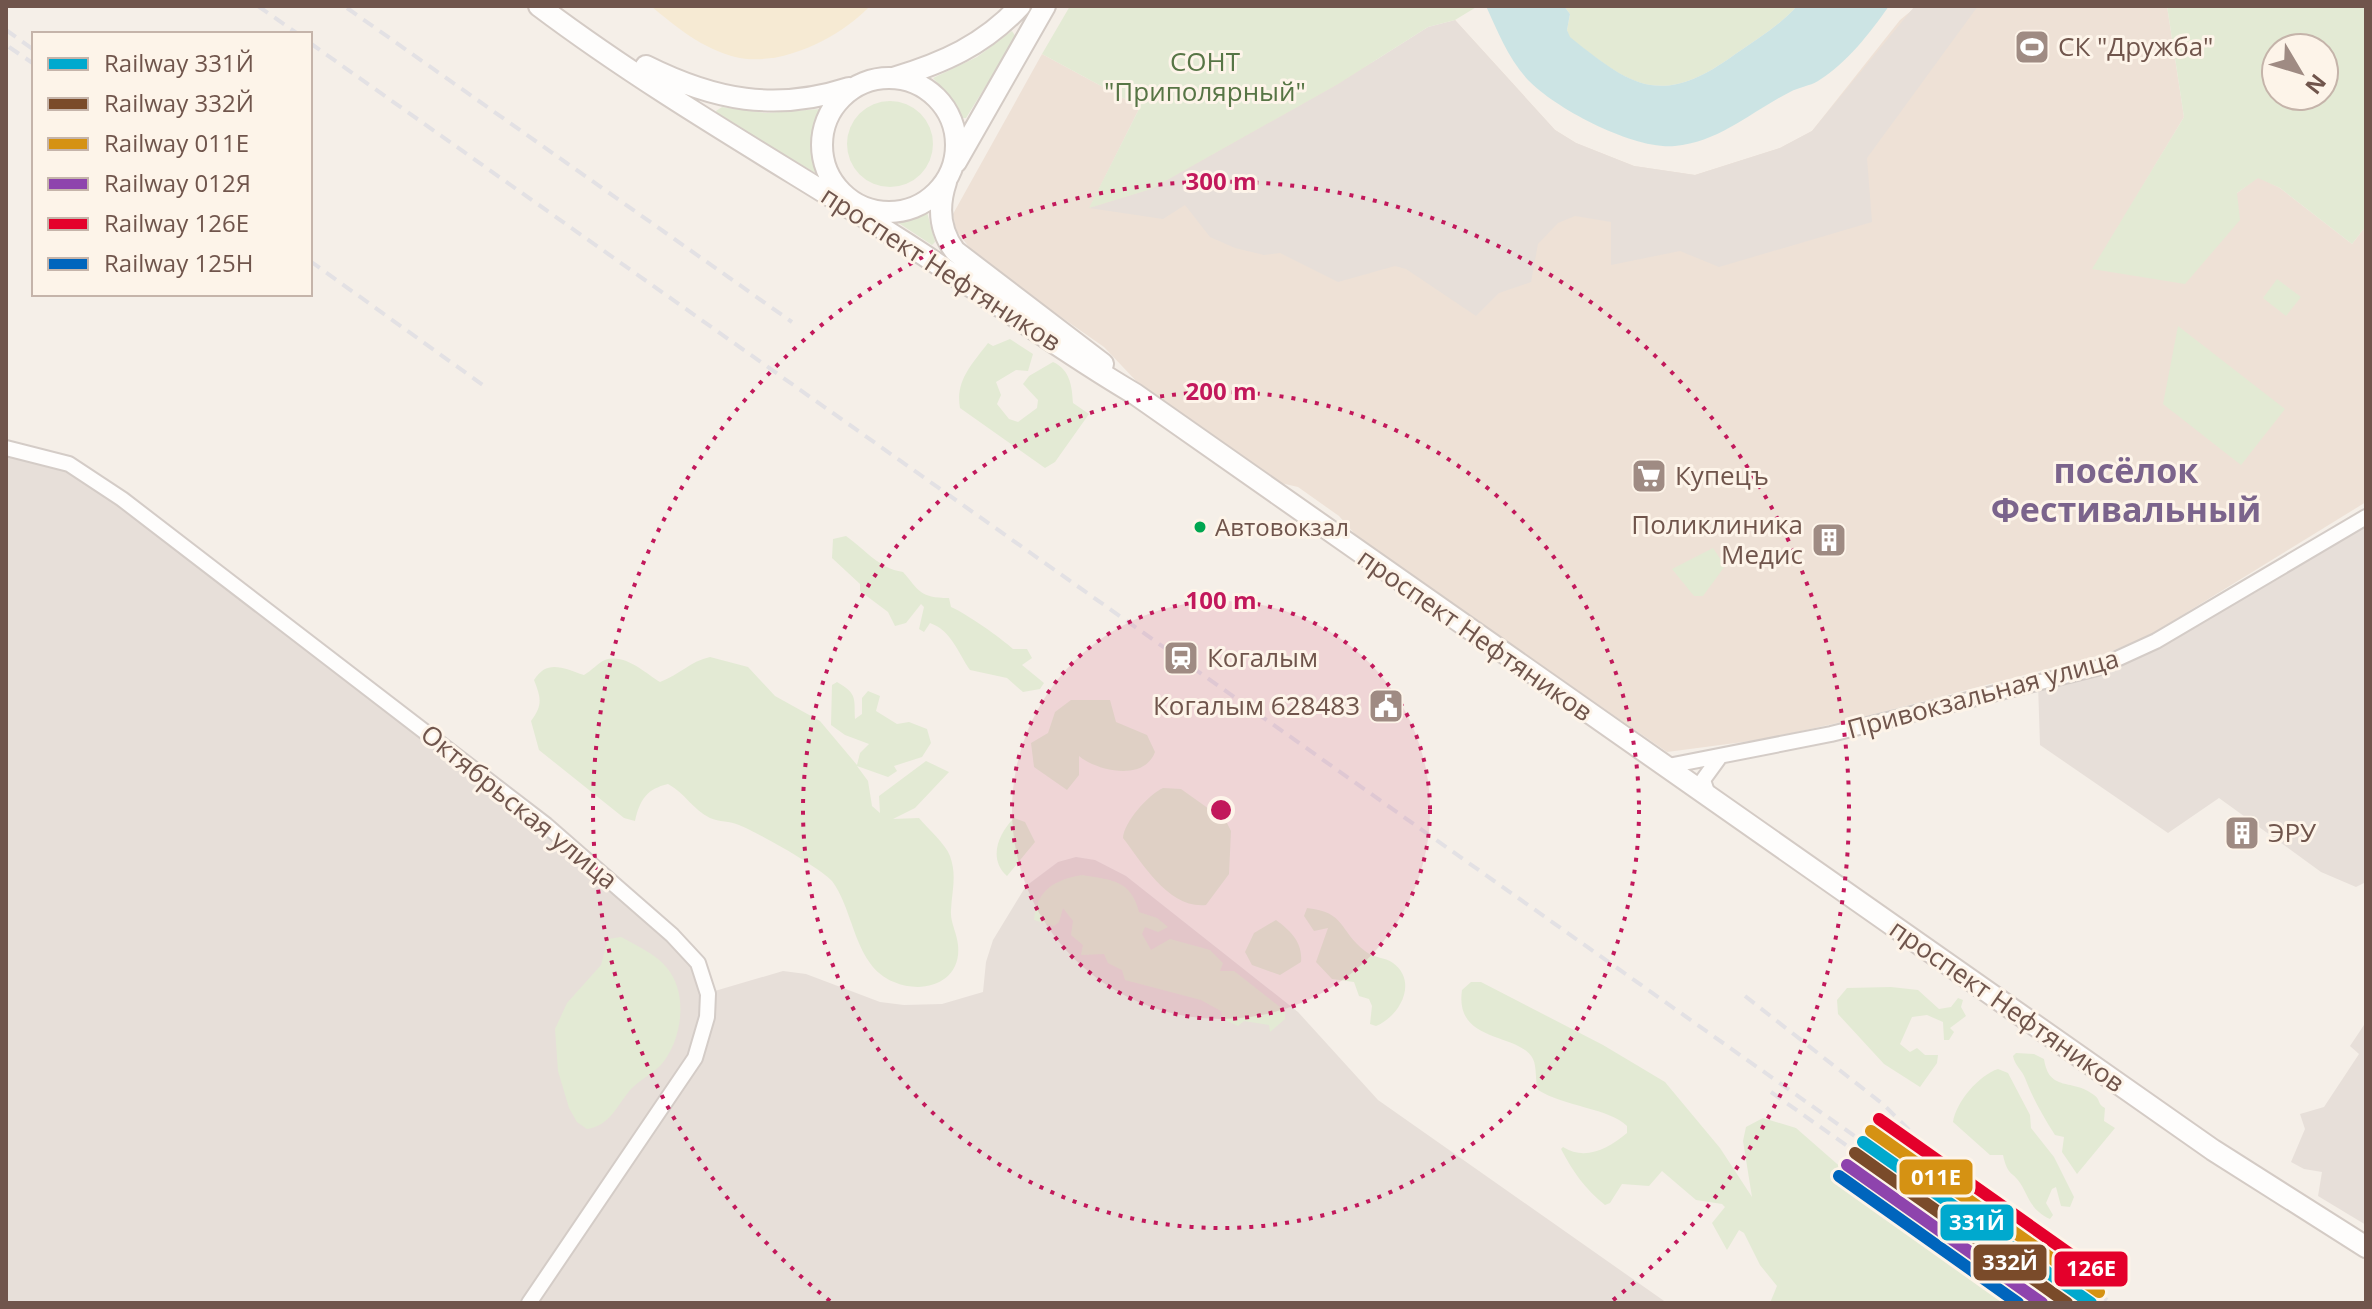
<svg xmlns="http://www.w3.org/2000/svg" width="2372" height="1309" font-family="'Open Sans',sans-serif">
  <rect width="100%" height="100%" fill="#f5efe8"/>
  <!-- residential -->
  <path fill="#eee1d6" d="M1917,6H2167L2184,117L2093,269L2237,193L2258,177L2280,188L2352,244L2366,226V502L2150,635L2105,654L1855,719L1766,739L1667,752L1360,540L1339,516L1298,487L1272,481L1139,384L1104,347L978,259L956,230L953,214L1042,54L1140,107L1090,207L1455,20L1555,130L1576,143L1634,166L1695,175L1780,148L1812,131L1900,20Z"/>
  <!-- industrial -->
  <path fill="#e7dfd9" d="M1978,6L1867,158L1872,222L1719,267L1680,251L1611,265V222L1575,216L1558,223L1538,244L1531,282L1499,293L1476,316L1406,269L1395,266L1338,282L1280,253L1264,255L1235,248L1210,237L1185,205L1163,219L1089,208L1151,189L1338,84L1428,27L1455,20L1555,130L1576,143L1634,166L1695,175L1780,148L1812,131L1914,7Z
    M6,448L69,464L546,825L689,951L708,993L783,971L806,974L880,1002L904,1005L942,1004L983,992L986,962L993,940L1026,886L1058,862L1076,857L1095,860L1126,876L1298,1012L1378,1100L1667,1303H6Z
    M2366,522V882L2356,887L2321,872L2219,798L2168,833L2040,745L2038,684L2097,668Z
    M2366,1022V1225L2318,1196L2322,1172L2304,1169L2291,1162L2305,1129L2300,1114L2324,1107L2359,1054L2350,1046Z"/>
  <!-- green -->
  <path fill="#e3ead4" fill-rule="evenodd" d="M1070,6H1478L1455,20L1428,27L1338,84L1151,189L1089,208L1140,107L1042,54Z
    M1564,6H1797C1778,27 1757,39 1734,55C1662,107 1633,88 1569,37L1567,30L1570,14Z
    M2167,6H2366V226L2352,244L2280,188L2258,178L2237,193L2240,220L2185,284L2092,269L2184,117ZM2276,48H2324V96H2276Z
    M1012,31L1016,37L966,118H962L951,98L933,78L977,57Z
    M847 144a43 43 0 1 1 86 0a43 43 0 1 1-86 0Z
    M722,107L766,113L821,109L814,141L819,175L718,116L716,111Z
    M927,212L935,242L932,245L897,222Z
    M2277,279L2301,297L2286,316L2263,298Z
    M2178,326L2285,409L2241,465L2163,404Z
    M1010,339L1033,354L1028,371L1016,370L996,382L1001,395L997,404L1009,419L1018,422L1037,408L1038,400L1023,384L1029,376L1053,362C1071,370 1072,388 1073,403L1089,414L1055,462L1045,468L960,408C955,381 972,364 988,343L993,346Z
    M846,536C866,550 878,568 903,572C919,590 919,598 949,598L951,607C967,614 1001,638 1013,649H1027L1032,658L1022,665L1044,683L1040,689L1023,692L1007,678L970,670C958,653 952,631 930,623L924,632L919,629L924,607L921,604L906,623L895,626L888,612L860,591V584L832,558L833,539Z
    M1713,548L1725,566L1703,596H1694L1672,569Z
    M710,657L748,667L775,696L820,721L857,765L860,753L869,744L845,735L831,725L832,685L837,682C858,694 854,699 855,719L862,714V698L868,691L880,696L876,711L897,724L909,722L927,729L931,743L922,757L894,766L897,771L888,777L857,766L868,781L872,806L880,813L879,796L926,761L949,772L915,808L893,819L919,818C928,829 945,843 950,856C957,876 952,890 951,910C950,922 957,933 958,945C962,982 924,995 894,982C854,966 855,912 832,881C821,868 757,832 739,825C730,821 719,822 710,818C693,810 685,793 668,784C647,789 640,799 635,821L624,818L539,750L531,721C543,705 541,698 534,680C547,659 563,668 584,675C591,671 598,663 605,660C625,653 645,673 660,682C679,675 691,661 710,657Z
    M1071,700H1110L1116,722L1147,735L1155,752C1144,782 1097,771 1079,756V775L1067,790L1034,767L1031,743L1048,733L1055,712Z
    M1163,788L1181,789L1226,821L1231,831L1229,874L1206,905C1169,909 1143,864 1123,838C1124,822 1148,795 1163,788Z
    M1014,818L1025,822L1035,842L1007,876C988,859 998,834 1014,818Z
    M1082,875C1112,880 1131,880 1139,912L1157,918L1168,927L1158,932L1145,927L1142,934L1151,950L1170,939L1210,950L1223,963L1220,971H1234L1285,1011V1019L1270,1032L1269,1025L1244,1021L1238,1026L1223,1019L1221,1011L1201,1000L1125,980L1122,970L1108,963L1104,954L1081,955L1083,945L1071,935L1073,921L1063,908L1059,922L1054,926L1034,920C1037,889 1055,880 1082,875Z
    M1307,908C1346,912 1339,931 1365,951C1373,958 1385,957 1393,963C1419,982 1399,1017 1376,1026L1370,1024L1372,1006L1369,999L1359,996L1354,982L1332,979L1316,962L1328,928L1314,931L1304,916Z
    M1276,920C1291,931 1303,943 1301,962L1280,975L1252,965L1245,952L1254,933Z
    M621,937C636,945 657,955 667,968C689,994 682,1042 660,1066C651,1074 640,1080 631,1089C617,1105 610,1126 587,1129L577,1122L569,1108L558,1071L555,1029L567,1003L601,965L608,939Z
    M1471,982H1481L1603,1045L1665,1082L1720,1148L1752,1197L1743,1141L1746,1127L1763,1118L1796,1128L1884,1205L1911,1213L2039,1303H1770L1777,1286L1760,1265L1744,1233L1739,1230L1727,1250L1712,1223L1725,1207L1722,1204L1696,1200L1662,1171L1649,1186L1622,1184L1610,1203L1605,1205C1585,1189 1573,1172 1561,1149L1563,1147C1585,1161 1608,1149 1627,1133V1126C1611,1109 1563,1106 1538,1090C1535,1081 1537,1067 1533,1059C1519,1032 1454,1044 1462,990Z
    M1891,987L1918,990L1939,1009L1951,1007L1958,998L1963,1000L1961,1007L1966,1016L1950,1028L1954,1032L1949,1040H1944L1943,1022L1927,1015L1912,1017L1900,1044L1910,1052L1917,1048L1925,1055H1938L1937,1063L1920,1087L1884,1064L1838,1014L1837,1000L1847,988Z
    M2016,1053L2034,1054L2044,1059C2049,1093 2073,1078 2094,1095C2101,1100 2097,1104 2105,1108L2104,1121L2115,1128L2077,1174L2062,1152L2064,1137L2055,1135C2043,1116 2033,1099 2025,1078C2022,1070 2015,1066 2013,1056Z
    M1998,1069L2008,1073L2030,1115L2031,1128L2054,1157L2074,1197L2070,1207L2061,1206L2056,1187L2052,1189L2046,1203L2053,1215L2050,1219C2032,1210 2030,1201 2022,1186C2013,1170 2008,1178 2003,1155H1990L1953,1122C1956,1102 1979,1075 1998,1069Z"/>
  <!-- sand -->
  <path fill="#f6ead3" d="M651,6H870C840,38 780,68 735,57C703,49 676,27 651,6Z"/>
  <!-- water -->
  <path fill="#cce4e4" d="M1486,6H1564L1570,14L1567,30L1570,37C1633,88 1662,107 1734,55C1757,39 1778,27 1797,6H1889C1870,33 1847,63 1818,81C1810,86 1799,87 1790,92C1752,111 1720,142 1675,146C1634,150 1556,109 1528,80C1508,58 1498,32 1486,6Z"/>
  <g fill="none" stroke-linecap="round" stroke-linejoin="round">
    <defs>
      <path id="minor" d="M6,448L69,464L122,499L546,825L672,935L698,963L708,994L707,1017L695,1058L529,1303
        M1663,767L1831,734L2097,668L2156,641L2366,517
        M1709,798L1703,780L1719,758"/>
      <path id="secondary" d="M539,6C652,91 776,161 896,237C977,288 1053,346 1135,394L2213,1150L2366,1247
        M646,66C714,100 775,112 849,88
        M893,78C943,63 984,45 1020,6
        M822 145a67 67 0 1 1 134 0a67 67 0 1 1-134 0Z
        M956,162L1045,6
        M946,182C938,206 939,230 955,251L1103,364"/>
    </defs>
    <!-- minor casing -->
    <use href="#minor" stroke="#d4ccc7" stroke-width="18"/>
    <!-- secondary casing -->
    <use href="#secondary" stroke="#d4cbc5" stroke-width="24"/>
    <!-- minor -->
    <use href="#minor" stroke="#fefdfc" stroke-width="14"/>
    <!-- secondary -->
    <use href="#secondary" stroke="#fefdfc" stroke-width="20"/>
    <!-- rail -->
    <path stroke="#e3e1e4" stroke-width="4" stroke-dasharray="12 8" stroke-linecap="butt" d="M258,6L298,34
      M347,8L792,322
      M6,30L34,50
      M310,43L1863,1142
      M9,47L34,64
      M310,261L487,388
      M1745,996L1884,1105L1967,1188L2041,1254
      M1771,1092L2069,1303
      M1918,1167L1973,1206
      M2032,1247L2111,1303"/>
    <defs>
      <path id="rail-1" d="M1863,1142L2091,1303"/>
      <path id="rail-2" d="M1855,1153L2067,1303"/>
      <path id="rail-3" d="M1871,1131L2099,1292"/>
      <path id="rail-4" d="M1847,1165L2042,1303"/>
      <path id="rail-5" d="M1879,1119L2107,1280"/>
      <path id="rail-6" d="M1839,1176L2018,1303"/>
    </defs>
    <!-- rail-1 casing -->
    <use href="#rail-1" stroke="#fdf4e9" stroke-width="18"/>
    <!-- rail-2 casing -->
    <use href="#rail-2" stroke="#fdf4e9" stroke-width="18"/>
    <!-- rail-3 casing -->
    <use href="#rail-3" stroke="#fdf4e9" stroke-width="18"/>
    <!-- rail-4 casing -->
    <use href="#rail-4" stroke="#fdf4e9" stroke-width="18"/>
    <!-- rail-5 casing -->
    <use href="#rail-5" stroke="#fdf4e9" stroke-width="18"/>
    <!-- rail-6 casing -->
    <use href="#rail-6" stroke="#fdf4e9" stroke-width="18"/>
    <!-- rail-1 -->
    <use href="#rail-1" stroke="#00a9ce" stroke-width="12"/>
    <!-- rail-2 -->
    <use href="#rail-2" stroke="#7a4b2a" stroke-width="12"/>
    <!-- rail-3 -->
    <use href="#rail-3" stroke="#d59213" stroke-width="12"/>
    <!-- rail-4 -->
    <use href="#rail-4" stroke="#8e44ad" stroke-width="12"/>
    <!-- rail-5 -->
    <use href="#rail-5" stroke="#e4002b" stroke-width="12"/>
    <!-- rail-6 -->
    <use href="#rail-6" stroke="#0065bd" stroke-width="12"/>
  </g>
  <!-- distance rings -->
  <circle cx="1221" cy="810" r="209" fill="#c2185b" fill-opacity=".12"/>
  <g fill="none" stroke="#c2185b" stroke-width="4" stroke-dasharray="4 8">
    <circle cx="1221" cy="810" r="209"/>
    <circle cx="1221" cy="810" r="418"/>
    <path d="M830 1301A628 628 0 1 1 1612 1301"/>
  </g>
  <!-- icons -->
  <defs>
    <symbol id="stadium-square" viewBox="-11 -11 22 22"><rect x="-9" y="-9" width="18" height="18" rx="4" fill="#9f8b83" stroke="#fdf4e9"/><path d="M0-5a6.5 5 0 1 0 0 10a6.5 5 0 1 0 0-10ZM-3.5-1.8h7v3.6h-7Z" fill="#fff"/></symbol>
    <symbol id="supermarket-square" viewBox="-11 -11 22 22"><rect x="-9" y="-9" width="18" height="18" rx="4" fill="#9f8b83" stroke="#fdf4e9"/><path d="M-6-5.5h2.5l.6 2H6L4.5 2H-2.5L-4.4-4H-6ZM-1.5 3.2a1.3 1.3 0 1 0 .1 0ZM3 3.2a1.3 1.3 0 1 0 .1 0Z" fill="#fff"/></symbol>
    <symbol id="building-square" viewBox="-11 -11 22 22"><rect x="-9" y="-9" width="18" height="18" rx="4" fill="#9f8b83" stroke="#fdf4e9"/><path d="M-4-6H4V6H1V3H-1V6H-4ZM-2.5-4.3h1.7v1.8h-1.7ZM.8-4.3h1.7v1.8H.8ZM-2.5-1h1.7V.8h-1.7ZM.8-1h1.7V.8H.8Z" fill="#fff"/></symbol>
    <symbol id="station-square" viewBox="-11 -11 22 22"><rect x="-9" y="-9" width="18" height="18" rx="4" fill="#9f8b83" stroke="#fdf4e9"/><path d="M-3-6H3Q5-6 5-4V2Q5 4 3 4L4.5 6H3L1.5 4h-3L-3 6H-4.5L-3 4Q-5 4-5 2V-4Q-5-6-3-6ZM-3.5-4v3h7v-3ZM-3.5 1v1.5H-2V1ZM2 1v1.5H3.5V1Z" fill="#fff"/></symbol>
    <symbol id="civic-square" viewBox="-11 -11 22 22"><rect x="-9" y="-9" width="18" height="18" rx="4" fill="#9f8b83" stroke="#fdf4e9"/><path d="M-.6-6.5H3V-4.5H.6V-3L4-1V1h2V6H-6V1h2V-1L-.6-3ZM-1.2 2.5V6h2.4V2.5Z" fill="#fff"/></symbol>
  </defs>
  <g fill-rule="evenodd">
    <use href="#stadium-square" x="2012" y="27" width="40" height="40"/>
    <use href="#supermarket-square" x="1629" y="456" width="40" height="40"/>
    <use href="#building-square" x="1809" y="520" width="40" height="40"/>
    <use href="#station-square" x="1161" y="638" width="40" height="40"/>
    <use href="#civic-square" x="1366" y="686" width="40" height="40"/>
    <use href="#building-square" x="2222" y="813" width="40" height="40"/>
  </g>
  <!-- markers -->
  <circle fill="#00a651" stroke="#fdf4e9" stroke-width="3" cx="1200" cy="527" r="7"/>
  <g text-anchor="middle" stroke-width="6" stroke-linejoin="round" paint-order="stroke">
    <!-- bus labels -->
    <g font-size="24" fill="#70554c" stroke="#fdf4e9" text-anchor="start">
      <text x="1215" y="536">Автовокзал</text>
    </g>
    <!-- poi labels -->
    <g font-size="26" fill="#70554c" stroke="#fdf4e9" text-anchor="start">
      <text x="2058" y="56">СК "Дружба"</text>
      <text x="1675" y="485">Купецъ</text>
      <text x="1803" y="534" text-anchor="end">Поликлиника<tspan x="1803" dy="30">Медис</tspan></text>
      <text x="1207" y="667">Когалым</text>
      <text x="1360" y="715" text-anchor="end">Когалым 628483</text>
      <text x="2268" y="842">ЭРУ</text>
    </g>
    <!-- park labels -->
    <g font-size="26" fill="#577545" stroke="#fdf4e9">
      <text x="1205" y="71">СОНТ<tspan x="1205" dy="30">"Приполярный"</tspan></text>
    </g>
    <!-- street labels -->
    <g font-size="26" fill="#70554c" stroke="#fdf4e9">
      <text transform="translate(941 269) rotate(33)" y="9">проспект Нефтяников</text>
      <text transform="translate(1475 635) rotate(35)" y="9">проспект Нефтяников</text>
      <text transform="translate(1983 694) rotate(-15)" y="9">Привокзальная улица</text>
      <text transform="translate(519 807) rotate(39)" y="9">Октябрьская улица</text>
      <text transform="translate(2007 1006) rotate(35)" y="9">проспект Нефтяников</text>
    </g>
    <!-- district labels -->
    <g font-size="34" font-weight="bold" fill="#7b648c" stroke="#fdf4e9">
      <text x="2126" y="483">посёлок<tspan x="2126" dy="39">Фестивальный</tspan></text>
    </g>
  </g>
  <circle cx="1221" cy="810" r="12" fill="#c2185b" stroke="#fdf4e9" stroke-width="4"/>
  <g font-size="24" text-anchor="middle" font-weight="bold" fill="#c2185b" stroke="#fdf4e9" stroke-width="6" stroke-linejoin="round" paint-order="stroke">
    <text x="1221" y="190">300 m</text>
    <text x="1221" y="400">200 m</text>
    <text x="1221" y="609">100 m</text>
  </g>
  <g stroke="#fdf4e9" stroke-width="3">
    <rect x="1898" y="1158" width="76" height="38" rx="8" fill="#d59213"/>
    <rect x="1939" y="1203" width="76" height="39" rx="8" fill="#00a9ce"/>
    <rect x="1972" y="1243" width="76" height="39" rx="8" fill="#7a4b2a"/>
    <rect x="2053" y="1250" width="76" height="38" rx="8" fill="#e4002b"/>
  </g>
  <g font-size="22" text-anchor="middle" font-weight="bold" fill="#fff">
    <text x="1936" y="1185">011Е</text>
    <text x="1977" y="1230">331Й</text>
    <text x="2010" y="1270">332Й</text>
    <text x="2091" y="1276">126Е</text>
  </g>
  <!-- border -->
  <rect width="2372" height="1309" fill="none" stroke="#70554c" stroke-width="16"/>
  <!-- legend -->
  <rect x="32" y="32" width="280" height="264" fill="#fdf4e9" stroke="#c5b4aa" stroke-width="2"/>
  <rect x="48" y="58" width="40" height="12" fill="#00a9ce" stroke="#c5b4aa" stroke-width="2"/>
  <text x="104" y="72" font-size="24" fill="#70554c">Railway 331Й</text>
  <rect x="48" y="98" width="40" height="12" fill="#7a4b2a" stroke="#c5b4aa" stroke-width="2"/>
  <text x="104" y="112" font-size="24" fill="#70554c">Railway 332Й</text>
  <rect x="48" y="138" width="40" height="12" fill="#d59213" stroke="#c5b4aa" stroke-width="2"/>
  <text x="104" y="152" font-size="24" fill="#70554c">Railway 011Е</text>
  <rect x="48" y="178" width="40" height="12" fill="#8e44ad" stroke="#c5b4aa" stroke-width="2"/>
  <text x="104" y="192" font-size="24" fill="#70554c">Railway 012Я</text>
  <rect x="48" y="218" width="40" height="12" fill="#e4002b" stroke="#c5b4aa" stroke-width="2"/>
  <text x="104" y="232" font-size="24" fill="#70554c">Railway 126Е</text>
  <rect x="48" y="258" width="40" height="12" fill="#0065bd" stroke="#c5b4aa" stroke-width="2"/>
  <text x="104" y="272" font-size="24" fill="#70554c">Railway 125Н</text>
  <!-- north arrow -->
  <g transform="translate(2300 72) rotate(128)"><circle r="38" fill="#fdf4e9" stroke="#c5b4aa" stroke-width="2"/>
  <path d="M0-6L14 30L0 20L-14 30Z" fill="#9f8b83"/>
  <text y="-12" font-size="22" font-weight="bold" text-anchor="middle" fill="#70554c">N</text>
  </g>
</svg>
